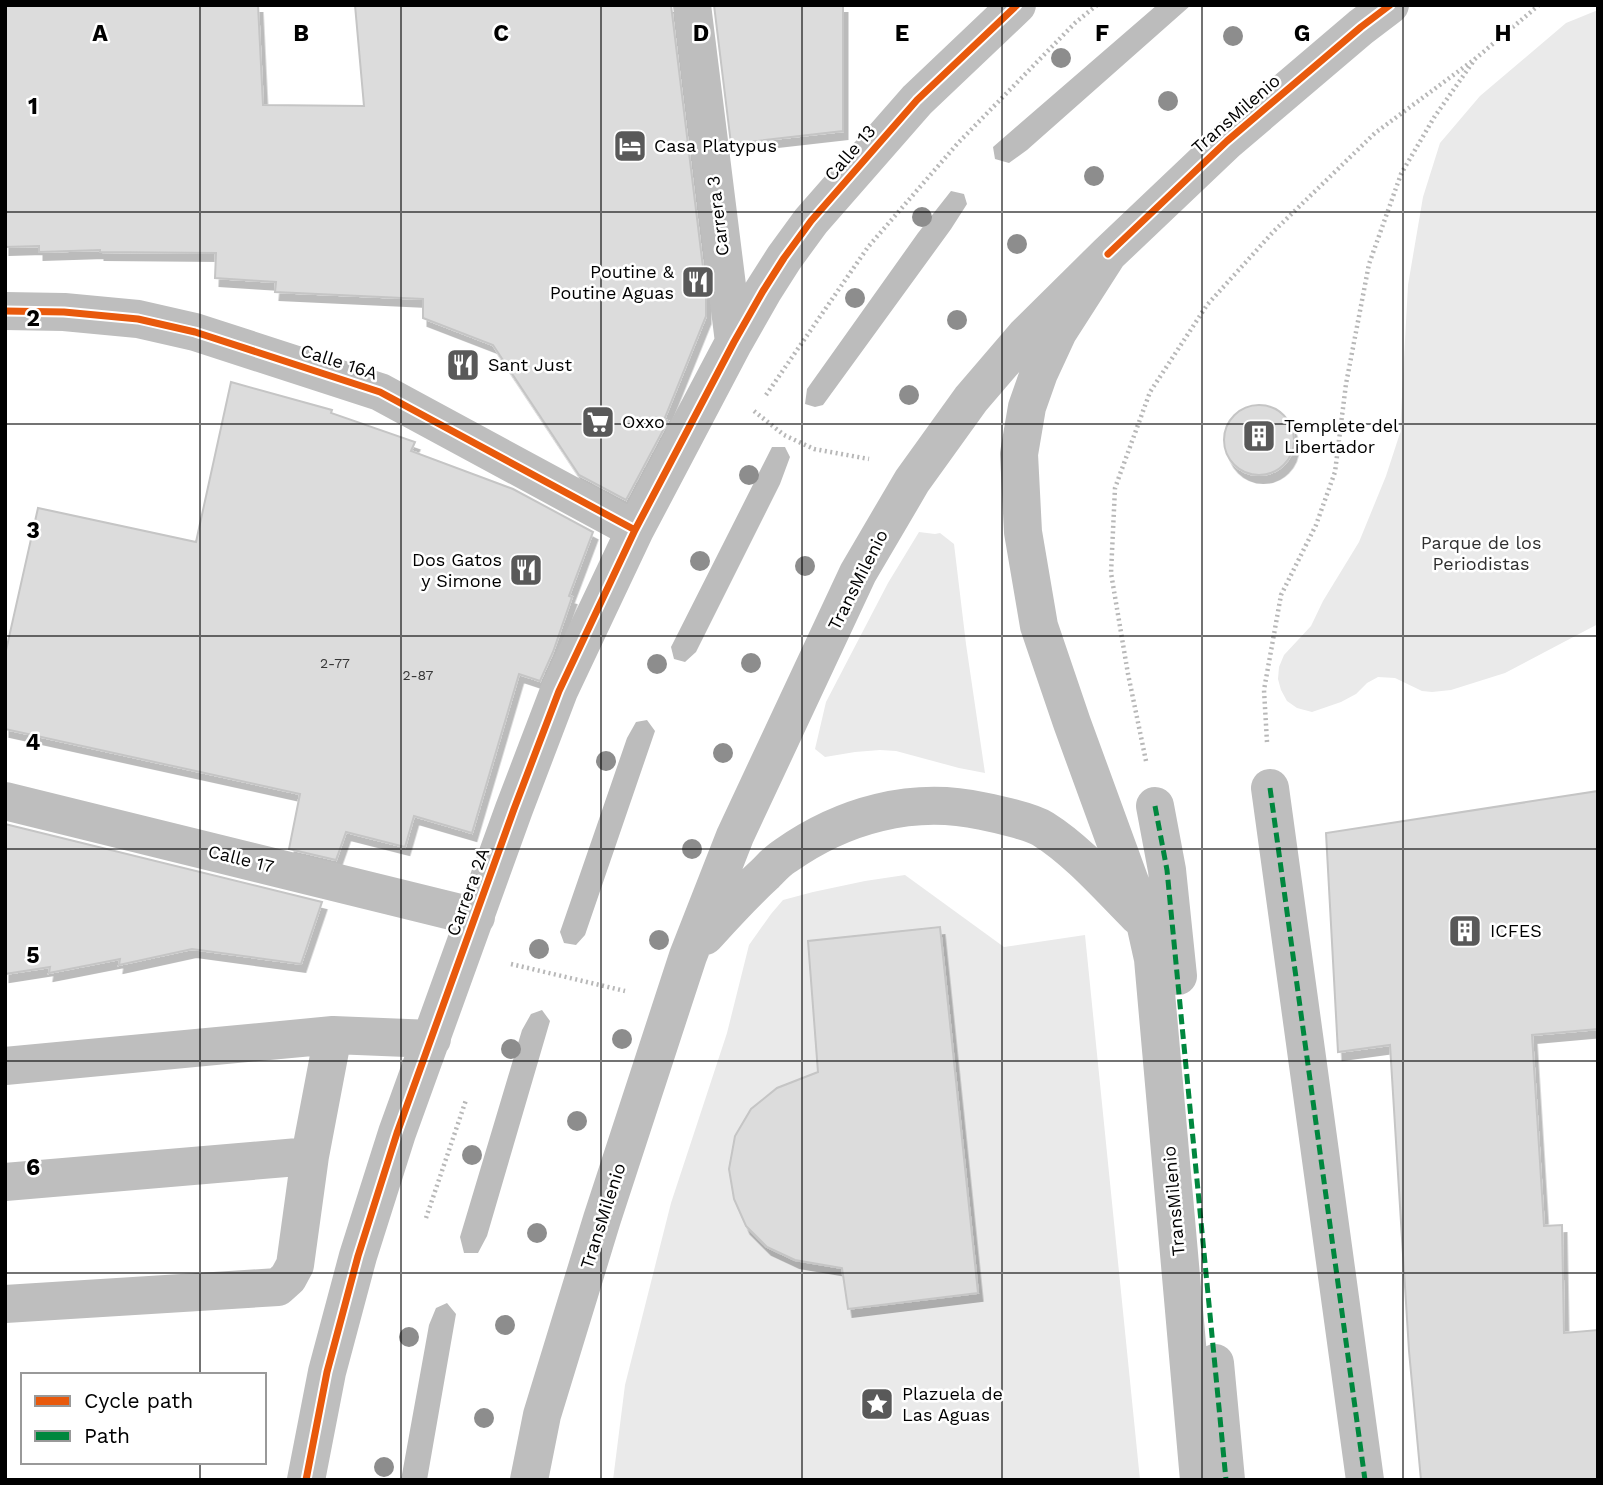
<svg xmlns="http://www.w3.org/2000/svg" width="1603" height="1485" font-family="'Work Sans',sans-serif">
  <defs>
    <filter id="shadow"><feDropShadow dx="4.5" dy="8" stdDeviation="0" flood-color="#0004"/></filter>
  </defs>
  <rect width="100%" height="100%" fill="#fff"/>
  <!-- green -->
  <path fill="#eaeaea" d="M1598,10V624L1505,673L1451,690L1432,692L1422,691L1395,678L1378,677L1367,683L1356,694L1341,702L1312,712L1297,708L1287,701L1281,690L1278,679L1279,667L1284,655L1311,626L1323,601L1359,542L1386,476L1400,433L1408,285L1423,197L1440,143L1480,96L1566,23Z
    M919,532L935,534L940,533L954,544L966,644L985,773L959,768L896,751L880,750L855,752L825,757L815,749L826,702L888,583Z
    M905,875L1004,947L1085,935L1140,1480H613L625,1385L671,1203L727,1033L749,945L771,914L783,900L813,892L865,881Z"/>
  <!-- water -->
  <path fill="#bcbcbc" d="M1157,5H1191L1027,150L1009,163L995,159L993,147Z
    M951,191L964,194L967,204L951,229L823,405L815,407L805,404L807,389L918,233Z
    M772,447H785L790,457L780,484L696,652L685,662L674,659L671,647Z
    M647,720L655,731L585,935L576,945L564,943L560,932L627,738L636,722Z
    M542,1010L550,1021L487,1236L478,1253H464L460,1237L522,1030L531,1014Z
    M447,1303L456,1314L427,1480H401L429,1325L436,1308Z"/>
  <!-- building -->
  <path fill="#dcdcdc" stroke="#c5c5c5" stroke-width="2" filter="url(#shadow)" d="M5,5H258L263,105L364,106L355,5H671L706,292V316L664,420L668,421L626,500L579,475L493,345L423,318V299L275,292L276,282L215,278L216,253L100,252V250L39,252V246L5,247Z
    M714,5H843V131L731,144Z
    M231,382L332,410L331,413L415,442L411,451L513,489L593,532L569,596L572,597L553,652L540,681L519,674L472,833L414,816L405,847L346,832L336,860L289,849L300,794L5,729V655L38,508L196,542Z
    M1224 440a35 35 0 1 1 70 0a35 35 0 1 1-70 0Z
    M1598,791V1029L1532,1035L1544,1226L1562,1225L1564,1333L1598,1330V1480H1421L1409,1351L1390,1045L1338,1052L1326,833Z
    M5,824L322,902L301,964L192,949L119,965L120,959L49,973L50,967L5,974Z
    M940,927L978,1293L848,1309L842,1268L795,1260L767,1247L746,1226L734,1199L729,1169L735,1136L751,1109L777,1088L818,1072L808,941Z"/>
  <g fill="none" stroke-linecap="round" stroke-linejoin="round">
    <!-- path -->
    <path stroke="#b8b8b8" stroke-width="4.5" stroke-dasharray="2 3.5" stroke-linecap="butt" d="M766,395L868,247L958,143L1075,23L1097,5
      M754,411L784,435L814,449L869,459
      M1267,742L1264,690L1281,595L1316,525L1335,472L1346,384L1369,264L1401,174L1435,116L1475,59L1539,5
      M1146,761L1128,674L1111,573L1115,488L1150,392L1207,305L1274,231L1375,133L1475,59
      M511,964L625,991
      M426,1218L466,1100"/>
    <!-- minor -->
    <path stroke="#bebebe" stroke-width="38" d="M692,5L734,342
      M1108,254L1227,141L1361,27L1390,5
      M5,311L64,312L138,319L195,332L380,392L635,530
      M1270,788L1365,1480
      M5,801L476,917
      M1155,806L1167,870L1178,976
      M705,936C725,914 743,894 765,874C771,868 777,861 785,856C843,815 912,796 982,811C997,814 1032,822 1043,829C1078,851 1109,887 1138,916
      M5,1066L333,1035L432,1039
      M5,1182L310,1156
      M5,1304L278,1287L288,1278L295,1265L310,1156L333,1035
      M1215,1363L1226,1480
      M306,1480L327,1372L358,1256L397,1133L514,809L559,691L635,530L734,342L763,291L784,258L811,221L917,100L1017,5
      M529,1480L542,1415L602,1219L688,956L735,836L858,573L912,481L971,399L1025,336L1108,254L1058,332L1039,373L1027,407L1019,454L1023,532L1039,626L1072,723L1145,923L1153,959L1199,1480"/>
    <!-- quiet -->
    <path stroke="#00873e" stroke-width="5" stroke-dasharray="10 5" stroke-linecap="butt" d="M1270,788L1365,1480
      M1155,806L1167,870L1226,1480"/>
    <defs>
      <path id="cycleway" d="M1108,254L1227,141L1361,27L1390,5
        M5,311L64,312L138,319L195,332L380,392L635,530
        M306,1480L327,1372L358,1256L397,1133L514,809L559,691L635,530L734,342L763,291L784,258L811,221L917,100L1017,5"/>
    </defs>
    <!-- cycleway casing -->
    <use href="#cycleway" stroke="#fff" stroke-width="11"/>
    <!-- cycleway -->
    <use href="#cycleway" stroke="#e8590c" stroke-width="7"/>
  </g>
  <!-- trees -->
  <g fill="#8d8d8d">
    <circle cx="1233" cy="36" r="10"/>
    <circle cx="1061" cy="58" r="10"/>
    <circle cx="1168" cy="101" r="10"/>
    <circle cx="1094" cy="176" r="10"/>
    <circle cx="922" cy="217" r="10"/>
    <circle cx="1017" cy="244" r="10"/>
    <circle cx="855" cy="298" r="10"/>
    <circle cx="957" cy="320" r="10"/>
    <circle cx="909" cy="395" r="10"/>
    <circle cx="749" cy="475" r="10"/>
    <circle cx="700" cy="561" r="10"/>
    <circle cx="805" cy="566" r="10"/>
    <circle cx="751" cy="663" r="10"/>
    <circle cx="657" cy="664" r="10"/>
    <circle cx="723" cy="753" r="10"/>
    <circle cx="606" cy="761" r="10"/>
    <circle cx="692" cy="849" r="10"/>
    <circle cx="659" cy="940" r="10"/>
    <circle cx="539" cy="949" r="10"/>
    <circle cx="622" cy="1039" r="10"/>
    <circle cx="511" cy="1049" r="10"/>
    <circle cx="577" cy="1121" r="10"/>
    <circle cx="472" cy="1155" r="10"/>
    <circle cx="537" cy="1233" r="10"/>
    <circle cx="505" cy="1325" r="10"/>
    <circle cx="409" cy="1337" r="10"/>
    <circle cx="484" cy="1418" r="10"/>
    <circle cx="384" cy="1467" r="10"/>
  </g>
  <!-- grid -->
  <path fill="none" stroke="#000" stroke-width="2" stroke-opacity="0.55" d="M200,5V1375M401,5V1480M601,5V1480M802,5V1480M1002,5V1480M1202,5V1480M1403,5V1480M5,212H1598M5,424H1598M5,636H1598M5,849H1598M5,1061H1598M5,1273H1598M200,1462V1480"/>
  <!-- icons -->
  <defs>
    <symbol id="hotel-square" viewBox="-11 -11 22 22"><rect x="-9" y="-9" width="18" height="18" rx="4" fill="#595959" stroke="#fff"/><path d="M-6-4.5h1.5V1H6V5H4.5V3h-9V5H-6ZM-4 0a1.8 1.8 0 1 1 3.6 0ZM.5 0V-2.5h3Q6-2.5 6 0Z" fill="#fff"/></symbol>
    <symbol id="restaurant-square" viewBox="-11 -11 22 22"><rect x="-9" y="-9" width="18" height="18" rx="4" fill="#595959" stroke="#fff"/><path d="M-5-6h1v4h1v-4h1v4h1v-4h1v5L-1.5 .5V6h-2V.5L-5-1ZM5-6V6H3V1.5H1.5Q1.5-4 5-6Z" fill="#fff"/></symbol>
    <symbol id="supermarket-square" viewBox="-11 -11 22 22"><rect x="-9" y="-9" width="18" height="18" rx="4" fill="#595959" stroke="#fff"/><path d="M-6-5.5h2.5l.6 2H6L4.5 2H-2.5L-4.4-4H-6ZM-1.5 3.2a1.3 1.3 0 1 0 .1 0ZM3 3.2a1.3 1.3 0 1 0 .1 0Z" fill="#fff"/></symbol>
    <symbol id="building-square" viewBox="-11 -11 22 22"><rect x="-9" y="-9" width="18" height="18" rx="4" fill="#595959" stroke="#fff"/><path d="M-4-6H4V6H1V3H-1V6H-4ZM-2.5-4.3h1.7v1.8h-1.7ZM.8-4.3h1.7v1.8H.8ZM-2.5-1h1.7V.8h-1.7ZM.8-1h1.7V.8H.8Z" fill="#fff"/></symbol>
    <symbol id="sight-square" viewBox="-11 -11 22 22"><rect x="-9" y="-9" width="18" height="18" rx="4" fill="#595959" stroke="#fff"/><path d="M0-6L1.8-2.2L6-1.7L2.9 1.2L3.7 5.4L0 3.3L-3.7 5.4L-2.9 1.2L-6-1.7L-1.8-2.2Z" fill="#fff"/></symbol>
  </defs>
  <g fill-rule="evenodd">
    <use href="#hotel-square" x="611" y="127" width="38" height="38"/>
    <use href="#restaurant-square" x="679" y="263" width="38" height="38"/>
    <use href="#restaurant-square" x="444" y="346" width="38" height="38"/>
    <use href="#supermarket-square" x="579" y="403" width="38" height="38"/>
    <use href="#building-square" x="1240" y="417" width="38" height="38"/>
    <use href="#restaurant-square" x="507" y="551" width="38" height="38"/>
    <use href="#building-square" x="1446" y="912" width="38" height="38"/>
    <use href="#sight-square" x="858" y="1385" width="38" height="38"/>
  </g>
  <g text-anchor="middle" stroke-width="5" stroke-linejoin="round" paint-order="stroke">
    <!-- number labels -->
    <g font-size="14" fill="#373737">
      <text x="335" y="668">2-77</text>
      <text x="418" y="680">2-87</text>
    </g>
    <!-- street labels -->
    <g font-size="18" fill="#000" stroke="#fff">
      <text transform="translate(1236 114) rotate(-41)" y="6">TransMilenio</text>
      <text transform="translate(850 153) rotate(-49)" y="6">Calle 13</text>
      <text transform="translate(718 216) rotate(-97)" y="6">Carrera 3</text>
      <text transform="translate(339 362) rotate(18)" y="6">Calle 16A</text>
      <text transform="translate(858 580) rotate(-63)" y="6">TransMilenio</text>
      <text transform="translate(241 859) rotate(14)" y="6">Calle 17</text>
      <text transform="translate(468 892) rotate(-70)" y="6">Carrera 2A</text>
      <text transform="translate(1174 1201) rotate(-95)" y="6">TransMilenio</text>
      <text transform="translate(603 1216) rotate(-72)" y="6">TransMilenio</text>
    </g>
    <!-- poi labels -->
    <g font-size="18" fill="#000" stroke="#fff" text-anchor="start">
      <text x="654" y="152">Casa Platypus</text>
      <text x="674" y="278" text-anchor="end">Poutine &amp;<tspan x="674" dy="21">Poutine Aguas</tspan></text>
      <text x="488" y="371">Sant Just</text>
      <text x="622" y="428">Oxxo</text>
      <text x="1284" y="432">Templete del<tspan x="1284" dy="21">Libertador</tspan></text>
      <text x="502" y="566" text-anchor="end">Dos Gatos<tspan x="502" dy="21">y Simone</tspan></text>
      <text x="1490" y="937">ICFES</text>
      <text x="902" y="1400">Plazuela de<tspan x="902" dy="21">Las Aguas</tspan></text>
    </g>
    <!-- park labels -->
    <g font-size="18" fill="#2f2f2f" stroke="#fff">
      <text x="1481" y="549">Parque de los<tspan x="1481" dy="21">Periodistas</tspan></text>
    </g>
  </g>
  <g font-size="23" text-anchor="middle" font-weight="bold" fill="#000" stroke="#fff" stroke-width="5" stroke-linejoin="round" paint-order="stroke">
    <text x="100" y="41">A</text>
    <text x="301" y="41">B</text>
    <text x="501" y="41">C</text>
    <text x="701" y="41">D</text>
    <text x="902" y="41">E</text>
    <text x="1102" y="41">F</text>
    <text x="1302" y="41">G</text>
    <text x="1503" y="41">H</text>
    <text x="33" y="114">1</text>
    <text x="33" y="326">2</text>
    <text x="33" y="538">3</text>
    <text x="33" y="750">4</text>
    <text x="33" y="963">5</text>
    <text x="33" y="1175">6</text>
  </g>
  <!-- border -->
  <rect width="1603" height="1485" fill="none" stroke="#000000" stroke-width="14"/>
  <!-- legend -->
  <rect x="21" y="1373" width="245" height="91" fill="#ffffff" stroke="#999999" stroke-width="2"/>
  <rect x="35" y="1396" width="35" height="10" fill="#e8590c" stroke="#999999" stroke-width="2"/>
  <text x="84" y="1408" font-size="21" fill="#000000">Cycle path</text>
  <rect x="35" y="1431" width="35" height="10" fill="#00873e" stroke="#999999" stroke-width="2"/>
  <text x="84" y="1443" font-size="21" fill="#000000">Path</text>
</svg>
